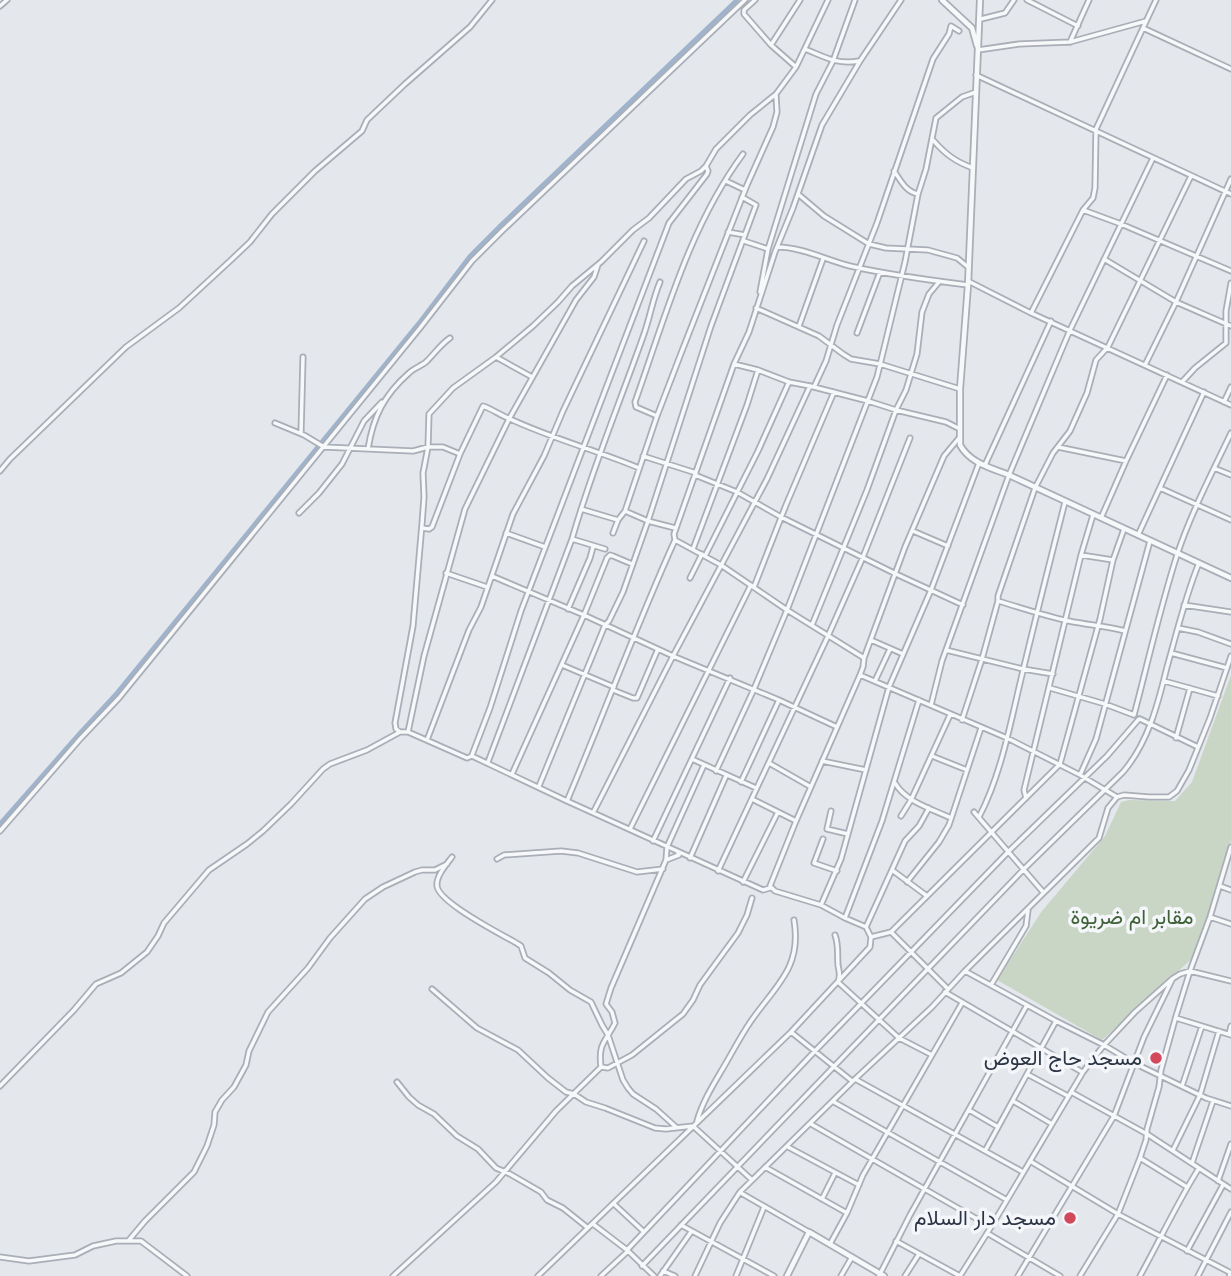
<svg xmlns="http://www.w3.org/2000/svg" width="1231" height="1276" font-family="Arial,Vazirmatn,sans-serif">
  <rect width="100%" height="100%" fill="#e4e7ec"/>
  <!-- green -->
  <path fill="#c9d6c5" d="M1231,675V840L1195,956L1102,1040L997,980L1042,911L1105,836L1121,802L1129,800L1175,801L1192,782Z"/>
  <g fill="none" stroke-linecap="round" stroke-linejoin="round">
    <!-- canal -->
    <path stroke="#9fb4cc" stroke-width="4.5" d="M0,824L80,733L117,693L419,323L470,256L499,227L737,0"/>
    <defs>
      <path id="minor" d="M755,0L744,10V14L771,45L796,67
        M1027,0L1078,26
        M0,6L7,0
        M981,19L1005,13L1014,0
        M1143,28L1231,69
        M1070,42L1089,0
        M771,45L800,0
        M805,49C825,57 837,65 859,61
        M978,50L1019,44L1070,42L1146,21
        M976,75L1231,194
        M933,140C945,154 956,162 973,168
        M894,171C901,181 906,192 918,194
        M726,181L745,190
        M798,194L824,216L869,244L886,248L928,250L957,258L968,267
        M1083,210L1093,198L1095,188L1096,129L1156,0
        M728,232L745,235
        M744,241L768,249
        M777,247C802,247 826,260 850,266C889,275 928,280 968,285
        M1104,259L1176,302L1231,326
        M968,281L1031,313L1231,405
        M760,292L768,249L816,94L833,61L855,0
        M756,308L819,336L843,354L851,359L880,364L960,389
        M1031,313L1083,210L1121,224L1231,271
        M799,326L823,259
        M857,333L880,272
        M496,357L532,377
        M734,364L758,370L789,382L810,386L868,401L896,410L946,422L960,429
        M1145,365L1176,302L1231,179
        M1182,382L1195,368L1226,343V311L1231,283
        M814,387L826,361L837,325L877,223L933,59L949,34L951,26L959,31
        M1224,402L1231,387
        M657,416L636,407L635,402C665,318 689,227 743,154
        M275,423L304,435L324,447L413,451L428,447H443L460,454
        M301,433L303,357
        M1058,447L1126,461
        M368,449C373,417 384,395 409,373C414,368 422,366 427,361C435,353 441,344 450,338
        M643,456L696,473
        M985,465L1051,321
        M1214,468L1231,475
        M0,471L10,459L126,347L179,308L231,260L250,242L272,214L315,171L362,131L367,120L405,84L470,27L492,0
        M695,475L737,492L781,517L896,574L963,605
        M1160,488L1231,520
        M581,509L618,520
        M625,511L648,521L675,528
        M299,513L319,493L342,464L364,421L382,402
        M1101,518L1126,461L1167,375
        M422,528L429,529L432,527L460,454L483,406C492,409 500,415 508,418C550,438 596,450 639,468
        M913,531L948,546
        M506,533L545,547
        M613,533L618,520L625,511L657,416L680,356L747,185L773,127L777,112L776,95
        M1138,535L1204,392
        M572,539L605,549
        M693,549L747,405L758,370
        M1081,555L1113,560
        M705,556L758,451L789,382
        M446,573L487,587
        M492,576L584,615L673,656L779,700L837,727
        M690,578L702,554
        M754,587L786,505L834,392
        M998,601C1022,608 1045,616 1069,621C1088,625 1106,626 1125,631
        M1184,605L1231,612
        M568,609L590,558L593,547
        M812,625L867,490L896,410L906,390L917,354L922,312L929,294L939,282
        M1178,628L1198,632L1231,644
        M871,640L903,654
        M946,650L1023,669L1053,674
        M1171,653L1227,668
        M864,658L905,547L944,456L959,438
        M562,665L614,687
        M860,675L1007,738L1080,775L1117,797
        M875,681L890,649
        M1164,681L1218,696
        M1050,688L1105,704L1134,715
        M613,690L633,698H637L658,649
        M931,705L942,661L1009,475L1070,330L1153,158
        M1134,715C1148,662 1160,608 1177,555C1191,513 1212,473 1231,433
        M1140,719L1198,747
        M962,720L982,659L998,601V596L1035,488L1053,453L1070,431L1087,393L1096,360L1108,347L1191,176
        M408,732L424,656L465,509L509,419L576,300L594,277L598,265
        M1176,738L1190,688
        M427,740L469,630L481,607L513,514L544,456L563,411L644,241
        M472,755L490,708L521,611L669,223L707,174L708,171L706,166
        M932,756L967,770
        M692,759L756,788
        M822,761L866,770
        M488,762L572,539C592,469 620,402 644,334C650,317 653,298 660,282
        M769,763L811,787
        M716,771L754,689L787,610L877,377L905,262L918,194L926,169L936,118L962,97L976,92
        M512,774L584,615L607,558L610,555L613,556L632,564
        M1080,775L1096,739L1150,541
        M741,782L779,700
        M895,783C906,802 932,809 951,818
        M539,786L605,625L609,621L623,592L648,521L711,326L756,205L742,197
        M1026,798L1024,790L1081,555L1093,515
        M752,799L796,821
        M567,801C604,714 636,626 675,540
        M594,811L673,656L767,479L810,386
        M831,811L827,829L848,834
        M974,812L1043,892
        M901,816L911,800L950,715
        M979,817C1001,775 1010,725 1021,679C1035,620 1050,561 1065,502
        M630,829L751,585
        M0,831L81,738L119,698L420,328L472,261L501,232L745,0
        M823,839L814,863L837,871
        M653,841L730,678
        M452,857C446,865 436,876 437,886C439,903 503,935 518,944L521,946L525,958L549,973L570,990L591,1002L602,1025L608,1035L623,1080L628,1088L633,1094L656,1109L676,1127
        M690,858L726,776
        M497,859L504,855L561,851L578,853L637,872L663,869
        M666,860L679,855L678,853
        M892,870L927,896
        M718,871L828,636L863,557L910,438
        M743,882L778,812
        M907,882L939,842L949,825L981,728
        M1220,886L1231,890
        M770,888L763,890L567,801L472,756L467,758L415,735L408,732H400L396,729L395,723L413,626L422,524L424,497L423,473L428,447L429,414L453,388L496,357L533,326L558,302L572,286L601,262L633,230L649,218L686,179L701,171L706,166L716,149L750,115L776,94L796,67L828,0
        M821,905L841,859L889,687L931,590L979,463
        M1210,917L1231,924
        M845,918L882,821L919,700
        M866,927L905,841L919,826L929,808
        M891,932L948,989
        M835,935C839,946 837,954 838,965C839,972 841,975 838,982L899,1038L932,1055
        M871,937L891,932L1060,764L1100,619L1113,560L1124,529
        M965,971L1056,1021L1104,1045L1134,1063L1206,1098L1231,1106
        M991,985L1026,926L1028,910
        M432,989L477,1028L518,1050L548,1078L566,1092L574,1094L586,1102L605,1108L655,1128L666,1129L693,1126L752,1180
        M945,992L1082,1072
        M1176,1018L1231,1035
        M791,1032L852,1081
        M1229,1034L1231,1026
        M601,1067L608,1068L632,1055L683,1014L693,1000L700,985L738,933L747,915L752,898
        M1027,1074L1068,1096
        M855,1079L1023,1172
        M397,1082L409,1097L418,1105L434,1114L457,1136L478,1149L496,1168L510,1174L541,1192L547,1200L563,1208L588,1228
        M0,1086L74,1010L96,984L121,973L147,952L158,936L164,923L209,870L247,844L263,831L291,804L323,769L330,764L367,750L400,732
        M1182,1086L1202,1026
        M1071,1092L1147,1134L1231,1189
        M1013,1101L1052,1124
        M834,1102L1007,1200
        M969,1110L998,1127
        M697,1121C703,1100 715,1082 726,1063C734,1049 742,1034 751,1021C776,985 802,968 794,920
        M811,1124L991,1227
        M788,1147L859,1185
        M1173,1150L1200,1095L1219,1031
        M985,1151L1056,1021
        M1140,1158L1187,1187
        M1030,1161L1118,1214L1231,1273
        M1192,1163L1213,1101
        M765,1167L847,1213
        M1218,1181L1231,1144
        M741,1193L809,1232
        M822,1199L835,1173
        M614,1204L643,1231
        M593,1224L627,1250L654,1276
        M681,1225L774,1276
        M987,1233L1060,1276
        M129,1240L145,1221L194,1172L207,1146L214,1125L215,1112L222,1100L234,1087L246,1065L249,1051L268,1012L308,968L330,938L365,899L383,887L415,872L422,870H435L447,864
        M896,1241L960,1276
        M830,1244L847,1213L863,1175L962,1003
        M627,1250L815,1051L1009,851L1107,756L1139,719
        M1187,1251L1223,1185
        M0,1257L29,1261L75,1255L93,1246L116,1241H141L187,1276
        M642,1266L1024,869L1123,772C1148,743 1158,704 1167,667C1177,632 1185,597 1199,563
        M663,1271L675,1276
        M393,1276L496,1182L556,1111L601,1067C598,1043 605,1043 615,1023L612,1012L606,1004L611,988L666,860L667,847L704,765
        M538,1276L791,1032L870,947L871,937L866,927L845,918L821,905L775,891L770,886L796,821L860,675L863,667L864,658L787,610L721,565L675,540L674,534L734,364L749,332L775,252L793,208L822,125L860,61L901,0
        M601,1276L628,1251
        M660,1276L691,1232
        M695,1276L720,1223L740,1192L853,1081L932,1007L965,971L1099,838L1108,808L1117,797L1124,795L1149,797H1169L1177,791L1189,770L1210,718L1231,656
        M736,1276L764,1207
        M841,1276L852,1257
        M879,1276L910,1215L1027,1005
        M905,1276L919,1254
        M960,1276L991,1227L1083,1072L1104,1045L1135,1012L1172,979L1180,974L1190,971L1231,981
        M1018,1276L1114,1116L1144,1037L1172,980
        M1080,1276L1118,1214L1140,1158L1146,1140L1147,1129L1159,1087L1161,1070L1176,1016L1190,971L1210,917L1231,847
        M1140,1276C1160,1240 1177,1203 1199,1168
        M1198,1276L1231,1212"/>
      <path id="tertiary" d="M942,0L972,28L977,46
        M980,0L968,285L960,389V445C970,463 991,468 1009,475L1231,578
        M787,1276L809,1232L884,1276
        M1230,1276L1231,1273"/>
    </defs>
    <!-- minor casing -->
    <use href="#minor" stroke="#a9aeb7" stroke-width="7"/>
    <!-- tertiary casing -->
    <use href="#tertiary" stroke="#a9aeb7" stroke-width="8"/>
    <!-- minor -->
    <use href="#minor" stroke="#f7f8fa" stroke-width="3.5"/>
    <!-- tertiary -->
    <use href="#tertiary" stroke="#f7f8fa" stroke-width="4.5"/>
  </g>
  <!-- markers -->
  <g fill="#d1495b" stroke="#f4f6f9" stroke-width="2.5">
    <circle cx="1156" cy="1058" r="7"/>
    <circle cx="1070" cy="1218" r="7"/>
  </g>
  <g text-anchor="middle" stroke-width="7" stroke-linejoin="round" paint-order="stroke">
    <!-- park labels -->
    <g font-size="21" fill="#3f6138" stroke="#f4f6f9">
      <text x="1132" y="924">مقابر ام ضريوة</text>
    </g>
    <!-- poi labels -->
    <g font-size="21" fill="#2b3445" stroke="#f4f6f9" text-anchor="end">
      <text x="1142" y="1065">مسجد حاج العوض</text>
      <text x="1056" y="1225">مسجد دار السلام</text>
    </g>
  </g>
</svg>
